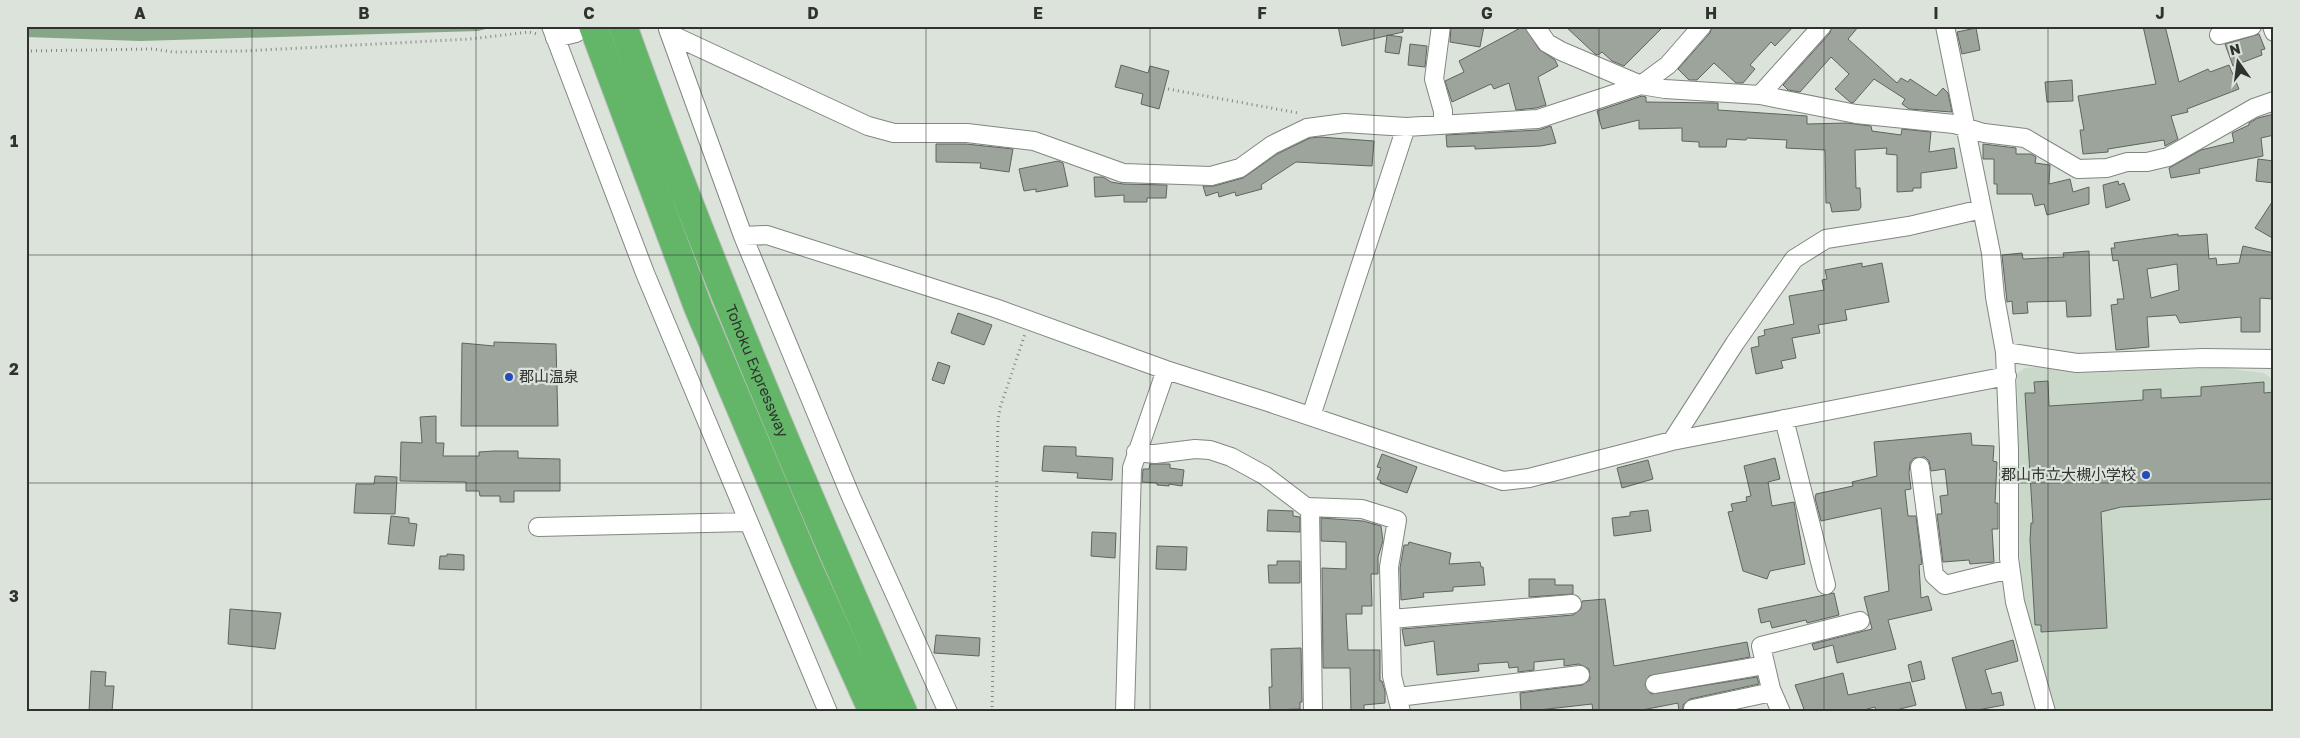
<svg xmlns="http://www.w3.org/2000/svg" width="2300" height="738" font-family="'Golos Text','Noto Sans JP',sans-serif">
  <rect width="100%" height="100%" fill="#dbe3db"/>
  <!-- built -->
  <path fill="#cad8ca" d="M2036,367L2082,373L2224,368L2263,373L2274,380V712H2055L2024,612L2020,571L2017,374L2025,368Z"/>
  <!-- forest -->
  <path fill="#87a687" d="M26,26H497L478,31L140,41L26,37Z"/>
  <!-- building -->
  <path fill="#9ca49c" stroke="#5e655e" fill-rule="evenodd" d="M1338,26H1403V32L1342,46Z
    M1451,26H1484L1480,47L1450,42Z
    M1524,26L1539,49L1555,60L1558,66L1538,77L1546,105L1536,108L1516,110L1509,83L1494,89L1491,84L1452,102L1445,81L1464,72L1459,61Z
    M1565,26H1664L1624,66L1612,61L1602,52L1598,55L1595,54Z
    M1712,26H1794L1775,46L1771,42L1750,65L1755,69L1743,83H1736L1714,63L1697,80H1689L1678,69L1710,33Z
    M1832,26H1859L1848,39L1897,83L1901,78L1908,82L1910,79L1936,96L1943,88L1948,93L1952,112L1909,109L1902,104L1905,99L1874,79L1853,103L1850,102L1835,89L1849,74L1831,57L1800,92L1788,90L1783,85L1830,33Z
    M2143,26H2165L2179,82L2208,69L2210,72L2229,65L2239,89L2187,109L2188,112L2171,116L2178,139L2165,146L2164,140L2108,149V152L2083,154L2080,130H2084L2078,96L2156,84Z
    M1976,28L1980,50L1962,54L1957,32Z
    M2259,34L2265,49L2261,50L2262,55L2233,66L2225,44Z
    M1387,35L1402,37L1399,54L1385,52Z
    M1410,44L1427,46L1425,67L1408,65Z
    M1121,65L1148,73L1150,66L1169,71L1159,109L1141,104L1143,94L1115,87Z
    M2072,80L2073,101L2047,102L2045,82Z
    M1642,96L1646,97V102L1718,103V110L1807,116V124L1847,123L1871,126L1872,131L1901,135L1902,129L1931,132L1929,152L1954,148L1957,168L1921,173V188H1913V191L1897,192V155L1886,154L1887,148L1855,150L1856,188H1860L1861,207L1859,210L1832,212L1830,203H1826L1825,150L1786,148L1787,140L1747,138L1746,140L1727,139L1726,147H1699V142L1682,141V128L1639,129V120L1602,129L1597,111Z
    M2274,114V135L2261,138L2263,156L2199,169L2200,173L2171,178L2169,168L2201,150L2234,142L2232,133L2249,125V123L2258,118Z
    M1551,126L1556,143L1541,146L1475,149V146L1447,147L1446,135L1539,130Z
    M1320,137L1374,141L1372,166L1296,162L1261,185L1262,189L1236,196L1235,192L1219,197L1218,192L1206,196L1203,186H1214L1243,178L1277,154L1310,138Z
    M936,144H966L1013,149L1009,172L980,168L981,163L936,162Z
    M1983,144L2016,148V154H2031L2036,157L2035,163L2050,165L2049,184L2070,179L2073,192L2089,187V204L2047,215L2044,204L2035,206L2032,194H1997V184H1994V159H1983Z
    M2258,159L2274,161V183L2256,181Z
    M1058,161L1063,163L1068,186L1036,192V189L1024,191L1019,169Z
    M1094,177H1103L1111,182L1123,184L1167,185L1166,198H1147V202H1124V195L1095,197Z
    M2118,181L2119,185L2124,183L2130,200L2106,208L2103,185Z
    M2274,199V239L2255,228Z
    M2178,234V236L2207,234L2209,259L2216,258L2217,265L2239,263L2243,246L2274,253V299L2260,298V332H2241V317L2180,323L2176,315L2147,317L2149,347L2116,350L2111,305L2118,304L2117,299H2124L2118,260L2113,261L2111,248H2115L2114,243ZM2177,264L2179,290L2151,298L2147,269Z
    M2089,251L2091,316L2067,317L2066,301L2027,302L2028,313L2013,314L2012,301L2007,302L2002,255L2022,253L2023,259L2064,257L2063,253Z
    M1862,263V267L1882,263L1889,302L1845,310L1847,320L1818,325L1820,333L1792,338L1796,358L1781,361L1783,368L1756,374L1751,348L1759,346L1758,337L1765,335L1764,330L1794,324L1789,296L1824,290L1822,280L1827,279L1825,270Z
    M958,313L992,325L984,345L951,333Z
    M494,342L556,344L558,426H461L462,343L494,346Z
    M938,362L950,366L944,384L932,380Z
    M2048,381L2049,406L2143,400V390L2161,389V398L2201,396V387L2264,382V393L2274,392V499L2121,507L2101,512L2107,628L2041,632V625H2035L2030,540L2031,523H2033L2025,393H2035L2034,382Z
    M436,416V443H444L443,456H479V452L494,451H518V458L560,459V491H514V502H500V496H480L479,491H466V482L400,481L401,442L422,443L420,417Z
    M1971,433L1972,445L1994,446L1993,461L1997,462L1995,503H1998V529H1992L1994,562L1970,564L1969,560L1943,562L1937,514H1942L1940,496L1948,495L1945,469L1931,471L1929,461L1925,457L1914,458L1910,463L1909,473L1911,489L1905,490L1908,516H1916L1922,564L1919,565L1921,598L1928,596L1932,610L1888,620L1896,649L1837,663L1833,645L1814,650L1812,644L1872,629L1864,597L1889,591L1881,508L1821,521L1815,498L1816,494L1853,486L1852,482L1877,476L1874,442Z
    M1044,446L1076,447V456L1113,458L1112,480L1077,478L1078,473L1042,471Z
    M1382,454L1417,467L1407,493L1380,483L1381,481L1377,479L1381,468L1377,467Z
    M1775,458L1780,479L1768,482L1772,506L1794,502L1805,564L1770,571L1767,579L1743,571L1728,512L1733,511L1731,504L1747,501L1746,497L1751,496L1744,466Z
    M1648,460L1653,479L1622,488L1617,468Z
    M1150,464H1170V468L1184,470L1182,486L1169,484V486L1157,485V483L1142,482L1143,469H1149Z
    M375,476L397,477L395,514L354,513L356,484H374Z
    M1268,510L1293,511V516L1300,517V532L1267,531Z
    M1648,510L1651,531L1614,536L1612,518L1630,516V512Z
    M391,516L409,518V523L417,524L414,546L388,544Z
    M1321,518L1363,521L1381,526L1383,541L1378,557V574H1371L1372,606H1362V614H1346L1348,650H1380V681H1382L1385,691V703L1364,705V712H1351L1350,668H1323L1322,568L1346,569V542L1321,541Z
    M1092,532L1116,533L1115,558L1091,556Z
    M1409,542L1451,553L1449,564L1480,562L1481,567H1483L1485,585L1453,587V591L1423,593L1424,597L1401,600L1400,568L1404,545H1408Z
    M1157,546L1187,547L1186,570L1156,569Z
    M447,554L464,555V570L439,569L440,556H447Z
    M1277,561H1300V583H1269L1268,565H1277Z
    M1529,579H1555V585H1573V594L1529,597Z
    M1834,593L1839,615L1807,623L1806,620L1772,628L1770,621L1761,623L1758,609Z
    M1605,599L1614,666L1747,642L1750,657L1649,676L1645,685L1651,694L1757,677L1759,684L1690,699L1683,705V712H1679L1678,703L1632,712H1593L1592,704L1521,712L1520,693L1582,685L1590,680L1589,669L1579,664L1564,666V659L1534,662V670L1518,672V667L1509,668L1508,662L1478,664L1479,671L1437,675L1434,641L1405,646L1402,629L1573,615L1581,609L1582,601Z
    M230,609L281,613L275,649L228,644Z
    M936,635L980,638L979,656L934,653Z
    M2013,640L2018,661L1985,670L1992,694L2001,692L2004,705L1967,712L1952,658Z
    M1301,648L1302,702H1300V709L1270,710L1269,687H1272L1271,649Z
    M1921,661L1925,679L1912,682L1908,665Z
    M91,671L106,672L105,686H114L112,712H89Z
    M1843,673L1848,695L1910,682L1916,705L1888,712H1876L1875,707L1856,712H1805L1795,685Z"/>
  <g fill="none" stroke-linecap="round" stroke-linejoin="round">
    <defs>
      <path id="minor" d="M551,26L645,273L828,712
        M1441,26L1434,79L1443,111V125
        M1535,26L1547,43L1561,51L1641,85L1665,89L1760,95L1856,114L1954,124L1984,133L2025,138L2078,169L2107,168L2127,162H2147L2168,157L2254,108L2274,101
        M1945,26L1991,253L1995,297L2005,352L2009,449V558L2015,602L2046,712
        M2272,26L2274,32
        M668,29L743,236L851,497L948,712
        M670,34L868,126L894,133H967L1034,141L1123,173L1211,176L1240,168L1272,145L1307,128L1345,123L1406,127L1538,119L1641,85L1668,65L1702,26
        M2219,35L2252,26
        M555,38L576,33
        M1760,95L1822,26
        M743,236L767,235L995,308L1166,370L1268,402L1503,481L1529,478L1672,441L2007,376
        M2005,352L2077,363L2204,358L2274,359
        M1311,416L1406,127
        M1784,419L1826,585
        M1672,441L1735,343L1794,259L1826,239L1909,226L1982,209
        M1136,452L1155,454L1195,449L1210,450L1231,457L1264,475L1306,507L1362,509L1397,520L1389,567L1392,676L1401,712
        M1920,467L1934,575L1945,585L2010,569
        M1310,507L1313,712
        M538,527L748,522
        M1391,619L1572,604
        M1655,684L1765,665
        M1398,697L1580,675
        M1693,709L1772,692
        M1125,712L1132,468L1166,370
        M1781,712L1771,689L1761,646L1860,621"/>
      <g id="motorway">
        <path d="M593,26L698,307L807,565L873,712"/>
        <path id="s1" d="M623,26C706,259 803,486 903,712"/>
      </g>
    </defs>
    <!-- minor casing -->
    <use href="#minor" stroke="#808780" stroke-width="20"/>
    <!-- motorway casing -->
    <use href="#motorway" stroke="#bcbdbc" stroke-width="30"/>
    <!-- path -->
    <path stroke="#808680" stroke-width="3" stroke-dasharray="1 4" stroke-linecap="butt" d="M26,51L153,49L173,52L244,51L470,39L529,32L537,34
      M1168,89L1298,113
      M992,712L998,421L1000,408L1025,334"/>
    <!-- minor -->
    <use href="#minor" stroke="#fff" stroke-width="18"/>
    <!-- motorway -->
    <use href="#motorway" stroke="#63b668" stroke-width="28"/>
  </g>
  <!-- grid -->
  <path fill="none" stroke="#2f322f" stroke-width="1" stroke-opacity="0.55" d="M252,26V712M476,26V712M701,26V712M926,26V712M1150,26V712M1374,26V712M1599,26V712M1824,26V712M2048,26V712M26,255H2274M26,483H2274"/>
  <!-- markers -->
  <g fill="#254bba" stroke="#dbe3db" stroke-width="2">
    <circle cx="509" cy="377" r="5"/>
    <circle cx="2146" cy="475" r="5"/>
  </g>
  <g text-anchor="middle" stroke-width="4.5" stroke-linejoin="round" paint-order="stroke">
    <!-- street labels -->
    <g font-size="15" fill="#2f322f" stroke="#dbe3db">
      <text dy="5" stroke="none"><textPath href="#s1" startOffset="370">Tohoku Expressway</textPath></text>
    </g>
    <!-- poi labels -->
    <g font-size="15" fill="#2f322f" stroke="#dbe3db" text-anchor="start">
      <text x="519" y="382">郡山温泉</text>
      <text x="2136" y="480" text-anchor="end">郡山市立大槻小学校</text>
    </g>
  </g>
  <!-- border -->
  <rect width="2300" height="738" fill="none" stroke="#dbe3db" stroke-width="55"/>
  <!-- north arrow -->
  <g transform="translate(2238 62) rotate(346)" stroke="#dbe3db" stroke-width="4" paint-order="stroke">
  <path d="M0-4L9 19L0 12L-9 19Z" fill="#2f322f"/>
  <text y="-8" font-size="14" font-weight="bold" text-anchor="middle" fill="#2f322f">N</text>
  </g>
  <rect x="28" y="28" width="2244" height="682" fill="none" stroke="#2f322f" stroke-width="2"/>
  <g font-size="16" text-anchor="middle" font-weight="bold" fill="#2f322f">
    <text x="140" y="19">A</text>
    <text x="364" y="19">B</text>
    <text x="589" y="19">C</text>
    <text x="813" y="19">D</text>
    <text x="1038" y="19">E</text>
    <text x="1262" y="19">F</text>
    <text x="1487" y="19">G</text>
    <text x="1711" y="19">H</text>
    <text x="1936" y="19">I</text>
    <text x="2160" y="19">J</text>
    <text x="14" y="147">1</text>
    <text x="14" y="375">2</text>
    <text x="14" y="602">3</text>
  </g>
</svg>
